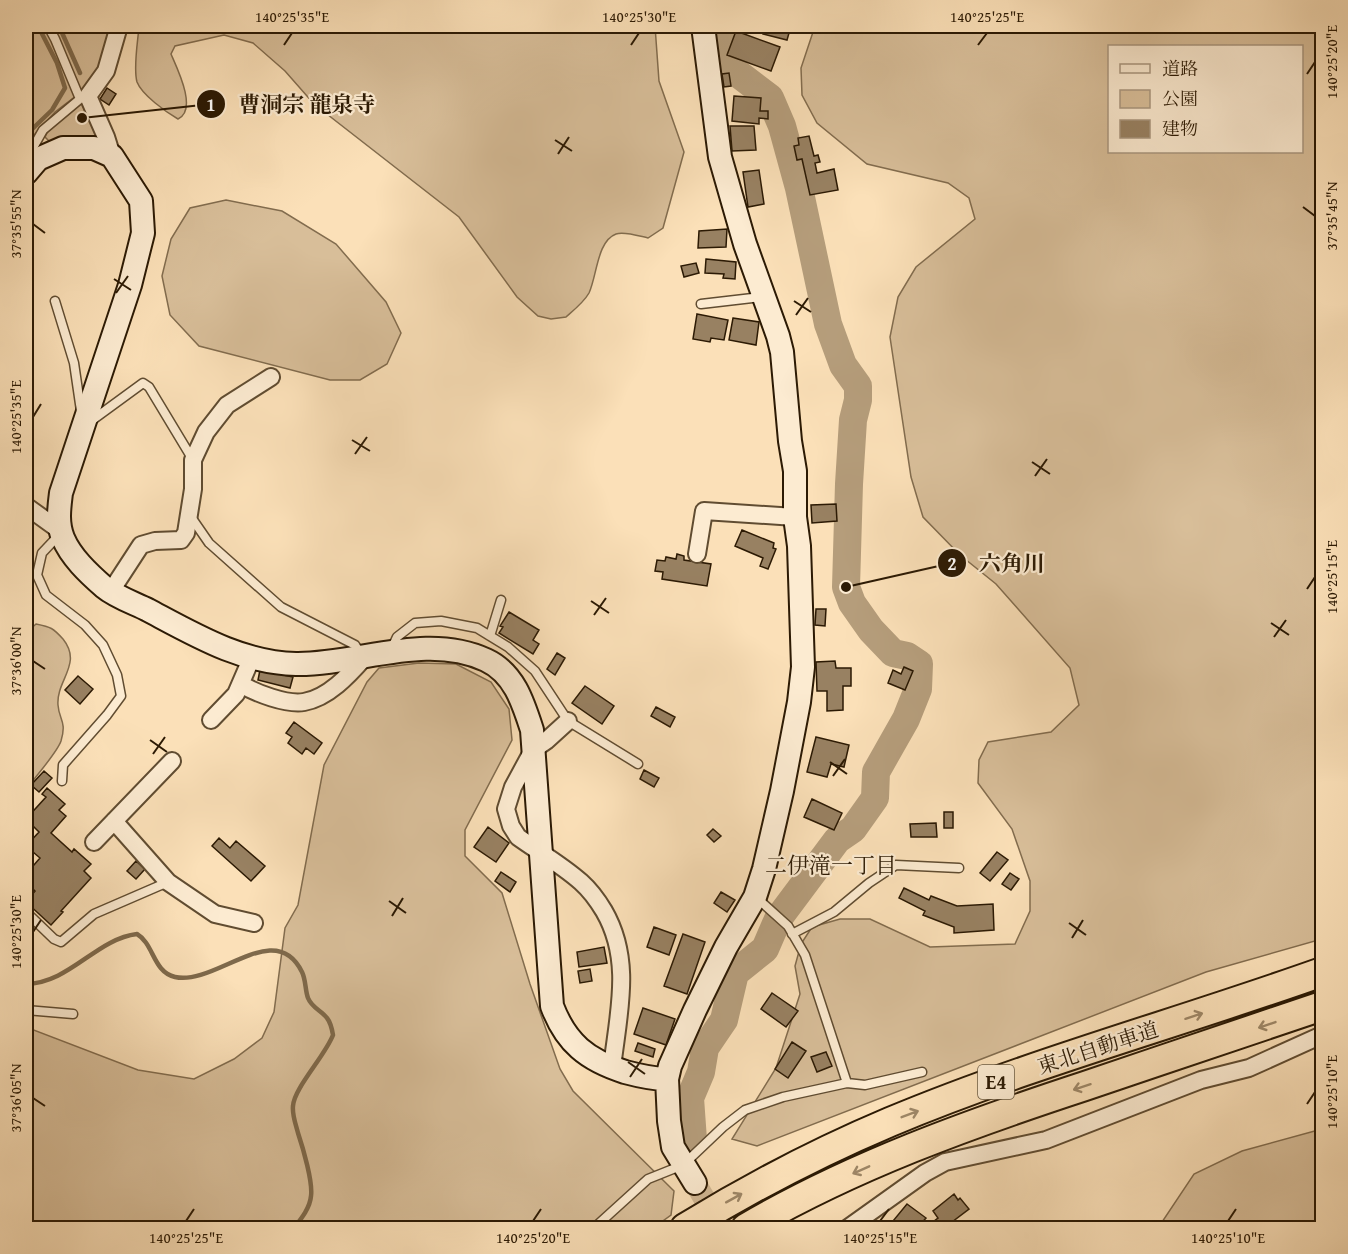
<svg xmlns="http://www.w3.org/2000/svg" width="1348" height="1254" font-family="'Gentium Book Plus','Noto Serif JP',serif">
  <rect width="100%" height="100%" fill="#fbe0b8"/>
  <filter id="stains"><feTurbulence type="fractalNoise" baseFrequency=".00333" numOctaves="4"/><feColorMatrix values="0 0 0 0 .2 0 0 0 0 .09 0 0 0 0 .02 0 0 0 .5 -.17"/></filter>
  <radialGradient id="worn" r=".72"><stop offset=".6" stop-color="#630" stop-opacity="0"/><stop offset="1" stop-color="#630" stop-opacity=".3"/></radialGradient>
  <!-- green -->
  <path fill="#d8be99" stroke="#826c4e" stroke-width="1.5" fill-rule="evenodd" d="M26,26H112L99,69L85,89L55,112L26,144Z
    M139,26H655L659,81L684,152L663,228L648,238C639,236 624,231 616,234C597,241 597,276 589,293C584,302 574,310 566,317L551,319L538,316L517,297L459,217L314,104L285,71L253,43L224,35L175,46L171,54C177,68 198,110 178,119C166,112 142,95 137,82C133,68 138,41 139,26Z
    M815,26H1322V939L1206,972L757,1146L732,1139L776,1068L800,994L795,966L801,944L812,927L840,919H870L930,947L1015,944L1030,911V881L1012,829L978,783L979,760L988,742L1051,732L1079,705L1070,668L996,584L960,555L923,517L911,477L890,337L898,297L916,267L975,219L969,198L948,183L867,164L817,123L802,95L801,68ZM1110,46H1302V152H1110Z
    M82,104L87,105L102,138L90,139L73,136L49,141L45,137L48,131L77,105Z
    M226,200L282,211L336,244L386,302L401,333L387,364L360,380H330L199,346L170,315L162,276L171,239L190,208Z
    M36,624C51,627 53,628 63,639C83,664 56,680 58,705C59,720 67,721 61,741C57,753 34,778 26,790V633Z
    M419,663L456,664L491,682L509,709L512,740L465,830V856L502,893L530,984L560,1069L573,1091L674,1191L671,1215L653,1228H26V1027L138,1070L194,1079L234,1059L262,1038L274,1012L285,928L298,905L324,765L367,682L379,668Z
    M1322,1129V1228H1158L1194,1174L1242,1151Z"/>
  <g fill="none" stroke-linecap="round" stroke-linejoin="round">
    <!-- stream -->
    <path stroke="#7e694b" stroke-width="4.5" d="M59,26L80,73
      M26,135L52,110L65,88L57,63L38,26
      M26,705L27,720L26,725
      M26,984C70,983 96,939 137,934C154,944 153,972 175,977C216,986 275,917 302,972C306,980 305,990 308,998C312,1008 321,1010 327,1018C331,1023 332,1029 333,1035C325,1056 294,1088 293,1106C292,1115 296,1125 298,1133C303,1148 313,1182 311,1196C310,1208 301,1219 294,1228"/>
    <!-- river -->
    <path stroke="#b59d7b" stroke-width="28" d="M693,1140L690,1098L701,1072L705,1048L724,1020L735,973L765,949L778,919L837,840L853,829L875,798L876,772L906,719L918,689L919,664L907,656L893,653L871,630L852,603L846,587L849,484L853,420L858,400V386L843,365L828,324L799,188L782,126L770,98L728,66L722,56L720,39L727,26"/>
  </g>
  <!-- building -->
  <path fill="#988162" stroke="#2c1a04" stroke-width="1.5" d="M762,26H791L787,40L763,34L765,28Z
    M736,31L780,47L771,71L727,55Z
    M729,73L731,86L724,87L722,74Z
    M107,88L116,94L109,105L100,99Z
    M734,96L761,98L760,111H768V119L759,118V124L732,121Z
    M730,126H754L756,150L732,151Z
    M809,136L814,156L818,155L820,162L815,163L817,173L834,169L838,190L810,195L802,159L797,160L794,146L799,145L798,138Z
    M759,170L764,204L748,207L743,172Z
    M727,229L726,247L698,248L699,231Z
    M706,259L736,262L735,279L723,278L724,274L705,273Z
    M696,263L699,273L684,277L681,266Z
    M697,314L728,320L724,340L711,338L710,342L693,339Z
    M733,318L759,322L756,345L729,340Z
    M836,504L837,521L812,523L811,505Z
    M742,530L774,543L773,548L776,549L768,569L760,566L763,558L735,546Z
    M677,554L684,556V560L711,564L707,586L662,579L663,572L655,571L657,560L665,561L666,557L676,559Z
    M816,609H826L825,626L815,625Z
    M509,612L539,630L533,640L539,644L533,654L499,633L503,627L500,626Z
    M557,653L565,658L555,675L547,669Z
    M835,661L836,668H851V686H843V710L827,711V691H817L816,662Z
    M904,667L913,671L905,690L888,683L893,670L901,674Z
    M260,670L293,677L290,688L258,680Z
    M78,676L93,689L80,704L65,690Z
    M585,686L614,706L602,724L572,703Z
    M656,707L675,717L670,727L651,716Z
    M294,722L322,743L314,754L306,748L302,754L288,743L292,737L286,733Z
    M816,737L849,745L844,767L831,764L827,777L807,772Z
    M644,770L659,778L654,787L640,779Z
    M44,771L52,778L39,792L31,785Z
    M47,788L65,804L59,810L66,816L51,833L72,852L74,849L91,864L84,871L91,878L61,911L63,912L51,925L26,902L35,891L26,882V874L40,858L26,846L39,832L26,819L46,797L42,794Z
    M812,799L842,813L834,830L804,817Z
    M944,812H953V828H944Z
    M936,823L937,837H911L910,824Z
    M488,827L509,843L496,862L474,847Z
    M713,829L721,836L714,842L707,835Z
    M219,838L230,848L236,841L265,866L251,881L212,846Z
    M997,852L1008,860L990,881L980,873Z
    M136,861L145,869L136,879L127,871Z
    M501,872L516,882L510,892L495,881Z
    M1010,873L1019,879L1011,890L1002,884Z
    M904,888L929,900L931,896L957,906L993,904L994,930L954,933V927L923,915L925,911L899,898Z
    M721,892L735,900L727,912L714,903Z
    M654,927L676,935L669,955L647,947Z
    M683,934L705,942L687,994L664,986Z
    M604,947L607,963L579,967L577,952Z
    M590,969L592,981L580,983L578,971Z
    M772,993L798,1011L786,1027L761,1009Z
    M643,1008L675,1019L666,1045L634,1034Z
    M792,1042L806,1051L788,1078L775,1069Z
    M638,1043L655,1049L653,1057L635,1051Z
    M826,1052L832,1066L817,1072L811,1057Z
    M954,1194L958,1200L960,1198L969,1209L944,1228H934L930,1224L938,1218L933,1211Z
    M907,1204L926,1218L917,1228H903L893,1221Z"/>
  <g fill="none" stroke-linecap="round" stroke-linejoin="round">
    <!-- secondary-tunnel -->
    <path stroke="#d2b894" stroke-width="22" stroke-dasharray="22 11" stroke-linecap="butt" d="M695,1183L722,1228"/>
    <defs>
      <path id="lane" d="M48,26L55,39L80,99L88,96
        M26,160L43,130L80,99
        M55,301L74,363L81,411
        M701,304L761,297
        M91,421L143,383L149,387L193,460
        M191,517L209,543L281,607L355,645L362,656
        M59,535L42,553L37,575L46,595L85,625L103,645L117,675L121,696L107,715L63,765L62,781
        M490,636L501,600
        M391,650L397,637L415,623L441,621L477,628L508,647L535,671L568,721L638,764
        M757,898L788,926L805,955L847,1083
        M26,912L54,939L61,942L94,914L168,882
        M792,934L834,912L869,883L896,865L959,868
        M26,1010L73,1014
        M594,1228L648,1179L683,1165L723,1127L745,1110L783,1097L847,1083L865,1085L922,1072"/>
      <path id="street" d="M112,156L106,137L88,96L106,71L119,26
        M26,506L62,532
        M697,554L704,511L795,517
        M111,591L141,545L155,541L181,540L186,533L193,489V460L206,432L227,405L271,377
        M241,684C255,693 287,705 304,702C328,698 349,675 364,658
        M211,720L236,694L252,657
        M568,721L546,741L533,750L513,787L506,809L511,826L518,837C539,852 562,865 581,882C590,890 598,901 604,911C633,961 618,1014 612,1068
        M114,821L168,882L215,914L254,923
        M94,842L172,761
        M848,1228L925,1173L945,1162L1046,1140L1201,1080L1249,1068L1322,1035"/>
      <path id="secondary" d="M26,173L38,159L63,148H94L112,156L141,201L143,233L130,285L61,493C59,509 57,523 63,538C71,557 88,573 104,587C116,597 134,603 148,610C195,635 242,663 296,664C358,665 426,632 486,660C514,673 523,702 532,730L552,1006C566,1043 587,1060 625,1072C640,1076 652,1079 667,1079
        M695,1183L673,1147L669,1121L667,1079L670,1066L695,1010L726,947L755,897L764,869L782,791L799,702L803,667L799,546L795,517V471L790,441L782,352L778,336L745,244L720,157L703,26"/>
      <path id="highway" d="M685,1228C750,1188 819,1152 890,1122C1031,1063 1179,1023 1322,972
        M746,1228C852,1166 969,1124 1085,1086C1164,1059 1244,1033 1322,1006"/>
    </defs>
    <!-- lane casing -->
    <use href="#lane" stroke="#604c31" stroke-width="11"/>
    <!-- street casing -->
    <use href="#street" stroke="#604c31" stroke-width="20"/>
    <!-- secondary casing -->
    <use href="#secondary" stroke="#2c1a04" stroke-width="26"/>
    <!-- highway casing -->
    <use href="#highway" stroke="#2c1a04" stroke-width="32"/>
    <!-- lane -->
    <use href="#lane" stroke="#fcebd1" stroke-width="8"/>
    <!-- street -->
    <use href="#street" stroke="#fcebd1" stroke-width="16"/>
    <!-- secondary -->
    <use href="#secondary" stroke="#fcebd1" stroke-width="22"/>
    <!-- highway -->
    <use href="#highway" stroke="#fbe0b8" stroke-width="28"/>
  </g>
  <!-- one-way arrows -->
  <defs><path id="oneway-shaft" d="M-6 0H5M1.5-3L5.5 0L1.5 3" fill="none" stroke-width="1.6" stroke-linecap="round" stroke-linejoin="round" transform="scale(1.5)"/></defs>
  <g stroke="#9e8767">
    <use href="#oneway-shaft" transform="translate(1194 1016) rotate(-18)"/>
    <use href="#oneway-shaft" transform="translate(1267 1025) rotate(161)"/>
    <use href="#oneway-shaft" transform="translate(1082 1087) rotate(162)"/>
    <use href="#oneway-shaft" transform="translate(910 1114) rotate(-21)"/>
    <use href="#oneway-shaft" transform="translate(861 1170) rotate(156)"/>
    <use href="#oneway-shaft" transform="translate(734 1198) rotate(-29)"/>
  </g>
  <!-- ticks -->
  <path fill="none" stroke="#2c1a04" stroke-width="2" d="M284,45L292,33M631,45L639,33M978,45L987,33M1307,74L1315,62M555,140L572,151M558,154L569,137M1303,207L1315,216M33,224L45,233M114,279L131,290M116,293L128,276M794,301L811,312M796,315L808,298M33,417L41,404M352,440L370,451M355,454L367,437M1032,462L1050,474M1035,476L1047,459M1307,589L1315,577M591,601L609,613M594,615L606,598M1271,623L1289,635M1274,637L1286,620M33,661L45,669M150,740L167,752M153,754L165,737M830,762L847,774M833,776L845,759M389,901L406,913M392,916L403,898M1069,923L1086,935M33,932L41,920M1072,938L1083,920M628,1062L645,1074M630,1077L642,1059M33,1098L45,1106M1307,1104L1315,1092M186,1221L194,1209M533,1221L541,1209M880,1221L889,1209M1228,1221L1236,1209"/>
  <g text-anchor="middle" stroke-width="4.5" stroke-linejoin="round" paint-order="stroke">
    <!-- shield labels -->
    <rect fill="#fcebd1" stroke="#6a5942" stroke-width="1.5" x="978" y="1065" width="36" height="34" rx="4.5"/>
    <g font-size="20" font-weight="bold" fill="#2c1a04">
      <text x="996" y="1089">E4</text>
    </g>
    <!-- street labels -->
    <g font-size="21" fill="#2c1a04" stroke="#fcebd1">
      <text transform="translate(1098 1048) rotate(-18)" y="7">東北自動車道</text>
    </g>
    <!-- neighbourhood labels -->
    <g font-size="22" fill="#2c1a04" stroke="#fcebd1">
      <text x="831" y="873">二伊滝一丁目</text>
    </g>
  </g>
  <!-- callouts -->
  <path fill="none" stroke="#2c1a04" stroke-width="2" d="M82 118L211 104M846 587L952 563"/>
  <g fill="#2c1a04" stroke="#fcebd1" stroke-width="2">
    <circle cx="82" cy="118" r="6"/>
    <circle cx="846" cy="587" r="6"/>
    <circle cx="211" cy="104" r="15"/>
    <circle cx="952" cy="563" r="15"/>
  </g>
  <g font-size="18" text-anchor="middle" font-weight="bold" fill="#fff">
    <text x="211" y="111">1</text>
    <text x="952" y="570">2</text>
  </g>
  <g font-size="22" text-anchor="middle" font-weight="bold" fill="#2c1a04" stroke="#fcebd1" stroke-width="4.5" stroke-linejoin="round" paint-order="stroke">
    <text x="307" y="112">曹洞宗 龍泉寺</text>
    <text x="1012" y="571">六角川</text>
  </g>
  <!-- margin -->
  <rect width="1348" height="1254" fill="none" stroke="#fbe0b8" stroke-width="66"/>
  <!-- legend -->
  <rect x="1108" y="45" width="195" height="108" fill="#fcebd1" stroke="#a9977f" stroke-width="1.5"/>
  <rect x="1120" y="64" width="30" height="9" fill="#fcebd1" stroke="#a9977f" stroke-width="1.5"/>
  <text x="1162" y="75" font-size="18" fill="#2c1a04">道路</text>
  <rect x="1120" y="90" width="30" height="18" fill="#d8be99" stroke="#a9977f" stroke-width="1.5"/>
  <text x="1162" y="105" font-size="18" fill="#2c1a04">公園</text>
  <rect x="1120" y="120" width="30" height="18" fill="#988162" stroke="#a9977f" stroke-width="1.5"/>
  <text x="1162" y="135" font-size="18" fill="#2c1a04">建物</text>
  <rect x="33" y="33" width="1282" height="1188" fill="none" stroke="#2c1a04" stroke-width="2"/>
  <g font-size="15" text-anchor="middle" fill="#2c1a04">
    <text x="292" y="22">140°25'35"E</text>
    <text x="639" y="22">140°25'30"E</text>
    <text x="987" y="22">140°25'25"E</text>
    <text transform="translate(1332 62) rotate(-90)" y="5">140°25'20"E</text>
    <text transform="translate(1332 216) rotate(-90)" y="5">37°35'45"N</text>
    <text transform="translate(16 224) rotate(-90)" y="5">37°35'55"N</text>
    <text transform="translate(16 417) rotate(-90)" y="5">140°25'35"E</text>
    <text transform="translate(1332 577) rotate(-90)" y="5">140°25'15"E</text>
    <text transform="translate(16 661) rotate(-90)" y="5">37°36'00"N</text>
    <text transform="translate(16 932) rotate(-90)" y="5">140°25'30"E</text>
    <text transform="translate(1332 1092) rotate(-90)" y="5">140°25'10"E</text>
    <text transform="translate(16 1098) rotate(-90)" y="5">37°36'05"N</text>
    <text x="186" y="1243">140°25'25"E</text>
    <text x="533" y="1243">140°25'20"E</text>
    <text x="880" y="1243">140°25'15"E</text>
    <text x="1228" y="1243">140°25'10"E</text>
  </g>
  <rect width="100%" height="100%" filter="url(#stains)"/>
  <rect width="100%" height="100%" fill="url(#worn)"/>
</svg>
